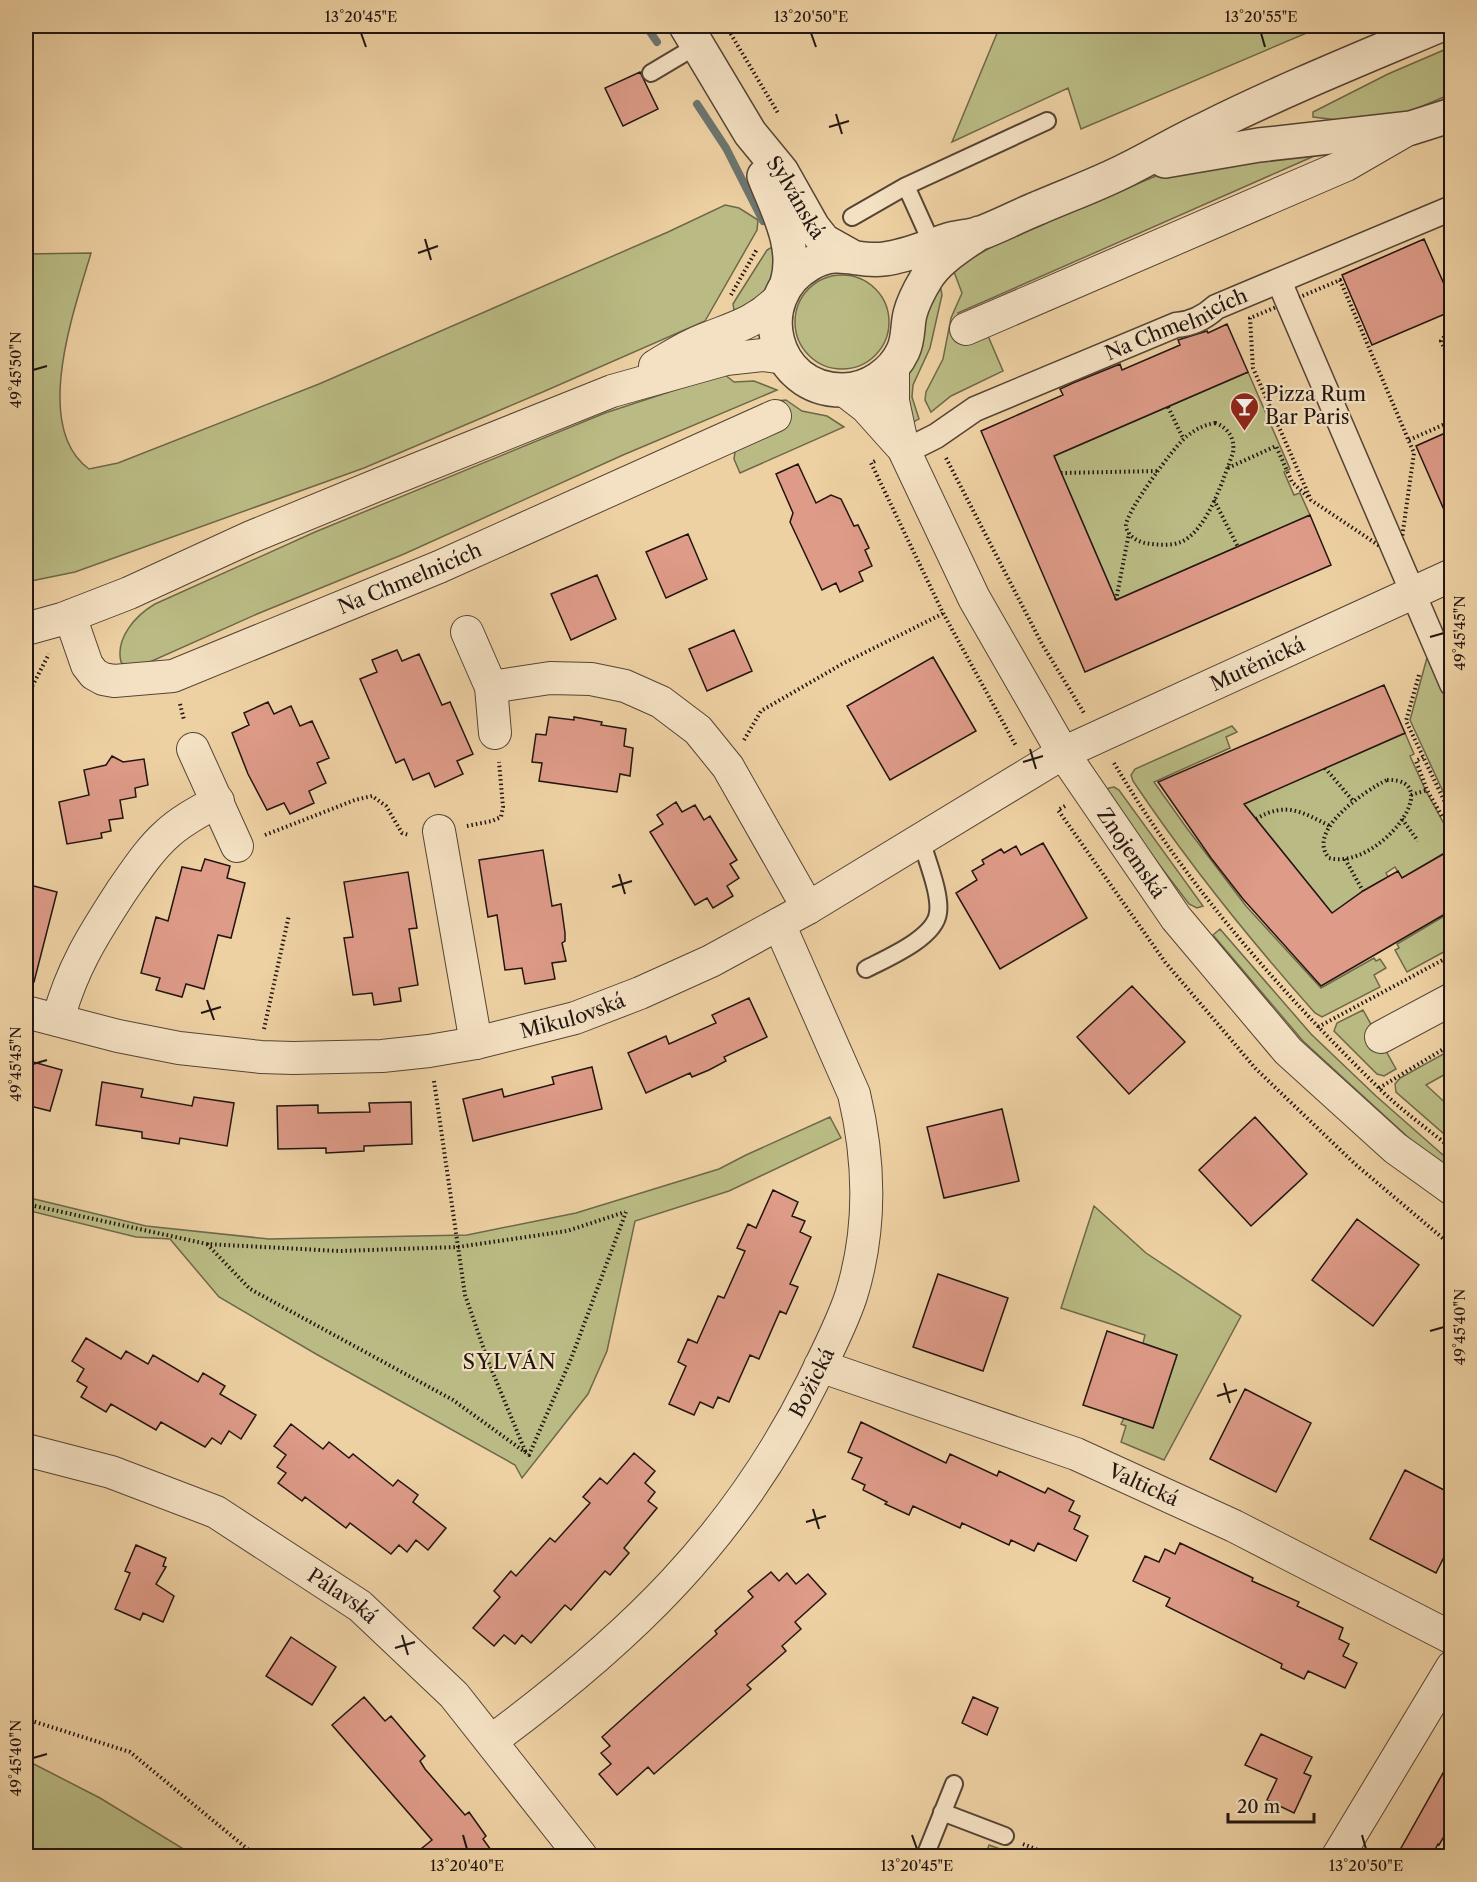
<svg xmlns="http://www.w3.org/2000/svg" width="1477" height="1882" font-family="'Libre Caslon Text',serif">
  <rect width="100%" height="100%" fill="#eed1a3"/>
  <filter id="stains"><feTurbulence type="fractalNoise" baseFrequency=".00333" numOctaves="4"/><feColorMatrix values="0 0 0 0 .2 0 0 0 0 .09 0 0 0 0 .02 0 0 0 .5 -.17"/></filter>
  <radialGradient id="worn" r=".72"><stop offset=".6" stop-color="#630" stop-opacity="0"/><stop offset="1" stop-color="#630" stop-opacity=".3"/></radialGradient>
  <!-- green -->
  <path fill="#babb84" stroke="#6e684a" stroke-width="1.5" d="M1000,26H1323L1081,129L1068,88L952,142Z
    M1451,47V94L1404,114L1346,121L1313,117V112L1388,74Z
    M1309,150L1312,157L958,313L972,343L988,336L1003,371L951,396L931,412L925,400L926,392L943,359L951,318L962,293L953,269L995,245L1158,175Z
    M725,205L739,208L758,220L757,230L705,321L545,391L364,468L75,572L26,582V254L91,253C75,308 31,427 89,469L118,463L319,384L668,232Z
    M779,243L772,286L735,316L733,304L736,299L767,250Z
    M795 322a47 47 0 1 1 94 0a47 47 0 1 1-94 0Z
    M940,284L942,295L930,348L913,385L912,397L919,419L910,424L901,394L922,309Z
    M1248,372L1290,469L1284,472L1294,495L1300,493L1310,515L1116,600L1054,456Z
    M724,374L734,382L754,381L777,390L623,455L404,554L257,614L143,665L125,666L121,662C115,638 136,615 155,604L315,532L605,413Z
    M786,400L802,411L827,416L844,427L740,473L734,459L736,445L775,401Z
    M1428,654H1430L1451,704V716L1449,718L1452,722L1451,809L1410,720Z
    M1232,726L1237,732L1226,737L1230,748L1154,782L1186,827L1246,906L1321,988L1374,958L1376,961L1380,959L1386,968L1374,975L1380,987L1322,1017L1315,1013C1250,940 1188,863 1133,781L1131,775L1135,769Z
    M1405,733L1414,754L1410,756L1425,789L1443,822L1447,820L1451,829V849L1402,878L1395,867L1386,873L1392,884L1382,880L1363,891L1335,917L1244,804Z
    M1114,787L1119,790L1203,906L1197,908L1189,904L1104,792L1109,788Z
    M1451,912V948L1407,972L1395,950L1399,948L1397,944Z
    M1220,929L1311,1034L1376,1096L1451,1162V1167L1431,1158L1422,1150L1303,1041L1213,935Z
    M1363,1010L1396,1069L1384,1076L1377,1074L1334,1031L1337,1023Z
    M1445,1053L1451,1066V1071L1426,1085L1451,1108V1140L1396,1092L1395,1084L1400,1078Z
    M830,1117L841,1138L729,1191L635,1221L607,1351L588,1394L522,1478L515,1465L316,1354L219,1297L170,1239L136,1237L26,1210V1197L146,1226L269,1239L467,1235L576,1213L719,1169L746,1155Z
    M1094,1206L1146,1253L1241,1316L1164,1460L1121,1442L1126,1426L1121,1424L1124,1418L1153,1428L1177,1355L1143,1343L1145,1335L1061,1308Z
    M26,1760L100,1798L195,1856H26Z
    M989,1845L1020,1856H985Z"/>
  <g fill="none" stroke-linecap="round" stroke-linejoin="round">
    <!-- stream -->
    <path stroke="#6b7570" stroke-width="8" d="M646,26L657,42
      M697,104L726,148L763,221"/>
  </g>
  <!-- building -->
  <path fill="#de9b88" stroke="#221510" stroke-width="1.5" d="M640,72L658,109L623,126L605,88Z
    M1424,239L1452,302V311L1372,345L1342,275Z
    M1227,324L1248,372L1054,456L1116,600L1310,515L1331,565L1085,672L981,431L1063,395L1060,389L1073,383L1120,364L1122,370L1180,345L1178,340L1207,331L1208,333Z
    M1452,430V528L1416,446Z
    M798,464L816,503L831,495L841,499L854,526L858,525L869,548L865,550L872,566L859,572L863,581L840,592L836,583L822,590L790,522L793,513L776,474Z
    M688,534L707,579L666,598L646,552Z
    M597,575L616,619L571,640L551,594Z
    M734,630L752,671L707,691L689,649Z
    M397,650L402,661L419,654L442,705L450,702L473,754L457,761L463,774L435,787L429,773L413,780L404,759L396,763L360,679L377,672L372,660Z
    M933,657L976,731L890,780L847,706Z
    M1384,685L1405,733L1244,804L1332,913L1363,891L1398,871L1402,878L1452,849V910L1321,986L1243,899L1211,858L1158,782Z
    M268,702L274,714L291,706L300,726L312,721L329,758L317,763L326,783L309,791L314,803L290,814L284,803L267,810L248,774L232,733L249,725L244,713Z
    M549,717L574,720V717L602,722L601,725L626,729L624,746L633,748L630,776L620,774L617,792L539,781L542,763L532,762L536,734L546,735Z
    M112,756L123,762L144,759L148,785L135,788L136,797L120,800L123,818L109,820L111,831L101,833L102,838L67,844L59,802L89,795L84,770L106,765Z
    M676,802L682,812L695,805L704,820L710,816L737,860L730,864L739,878L727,886L733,896L713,908L707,898L695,905L650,832L663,824L657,815Z
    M1043,843L1087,918L1000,969L956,893L977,880L972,871L984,864L982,860L1001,849L1004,853L1016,846L1021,855Z
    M543,850L552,906L561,904L565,933V941L562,943L566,961L552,963L555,979L525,984L522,968L505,970L497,915L488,917L479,860Z
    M205,859L230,866L227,878L245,883L231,938L218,935L204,989L186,984L182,997L156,990L160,978L141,973L156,917L168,921L182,867L201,871Z
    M408,872L417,928L409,929L418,985L399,988L401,1001L374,1005L372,993L353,995L344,938L353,937L344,882Z
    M26,884L57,892L34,982L26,981Z
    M1132,986L1185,1042L1129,1094L1077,1037Z
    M749,998L767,1037L724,1057L726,1061L709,1070L692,1077L690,1073L646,1093L628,1053L666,1036L669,1044L716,1023L712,1015Z
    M26,1060L62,1070L50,1111L26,1105Z
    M592,1067L602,1109L473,1141L463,1099L502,1089L504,1097L554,1084L552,1077Z
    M102,1082L143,1089L141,1097L192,1106L194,1097L234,1103L227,1146L180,1138L179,1144L161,1141L142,1138V1132L96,1125Z
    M411,1102L412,1144L364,1146V1151L326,1153V1148L278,1149L277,1106L318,1105V1113L370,1112L369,1103Z
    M1002,1109L1019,1181L944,1198L927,1127Z
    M1255,1117L1307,1174L1251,1226L1199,1170Z
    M773,1190L798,1202L792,1216L805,1221L800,1232L811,1237L790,1284L798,1287L786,1314L780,1311L759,1359L750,1355L729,1402L718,1397L713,1408L700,1402L694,1415L669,1404L686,1366L678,1362L688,1339L697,1343L718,1296L724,1298L745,1251L737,1248L748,1224L756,1228Z
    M1357,1219L1419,1265L1373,1326L1312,1280Z
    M938,1274L1008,1298L983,1371L913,1347Z
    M1107,1331L1177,1355L1153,1428L1083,1405Z
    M86,1338L121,1359L126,1351L148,1364L153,1355L198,1382L203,1373L225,1386L220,1394L256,1415L241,1439L229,1431L221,1444L212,1438L205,1447L161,1422L156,1430L111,1404L106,1412L81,1397L87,1387L77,1381L84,1369L72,1361Z
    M1245,1389L1311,1423L1276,1492L1210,1459Z
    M861,1422L946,1463L950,1454L997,1476L999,1471L1045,1493L1048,1488L1074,1501L1069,1511L1080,1516L1074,1529L1088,1536L1076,1561L1038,1543L1034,1551L1011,1540L1009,1545L962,1523L960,1528L913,1506L909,1515L885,1504L887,1502L863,1490L865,1485L852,1479L862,1458L848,1452Z
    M291,1424L323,1449L329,1442L349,1458L353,1454L393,1486L398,1480L418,1495L413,1502L446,1528L428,1550L416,1540L407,1552L399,1545L391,1554L350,1523L346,1528L305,1497L302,1501L278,1483L286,1473L277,1467L286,1455L274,1446Z
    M634,1453L655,1471L645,1483L655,1492L648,1501L657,1508L624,1548L629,1553L610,1575L605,1571L571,1610L565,1605L531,1643L522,1635L515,1644L504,1635L494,1646L473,1628L500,1597L494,1591L511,1571L516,1576L550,1538L555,1542L590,1503L583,1497L600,1478L607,1484Z
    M1405,1470L1452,1494V1541L1436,1573L1370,1539Z
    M1180,1543L1253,1578L1252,1581L1299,1602L1297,1606L1343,1628L1339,1639L1349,1644L1343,1656L1357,1663L1345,1688L1308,1671L1304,1679L1281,1668L1282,1664L1166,1606L1170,1598L1133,1581L1145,1556L1159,1562L1165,1549L1175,1554Z
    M136,1545L166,1558L163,1566L166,1567L156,1584L174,1596L163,1622L143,1613L140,1620L115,1609L130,1573L125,1571Z
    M771,1572L779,1581L787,1573L796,1584L808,1574L826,1594L795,1622L801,1629L782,1646L786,1651L747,1685L751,1689L654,1774L648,1767L617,1795L599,1774L611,1764L601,1753L610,1746L602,1737L717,1634L715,1631L753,1597L748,1591Z
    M291,1637L336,1667L312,1705L266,1676Z
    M364,1697L385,1721L391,1716L425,1756L420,1761L425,1769L465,1815L469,1812L486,1836L483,1839L496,1857H411L432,1840L332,1725Z
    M973,1697L998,1708L987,1735L962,1723Z
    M1261,1734L1312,1757L1304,1773L1311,1776L1294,1813L1267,1800L1277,1779L1245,1765Z
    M1452,1757V1823L1439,1845L1438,1844L1431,1857H1396Z"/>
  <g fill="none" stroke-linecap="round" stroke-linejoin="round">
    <defs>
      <path id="service" d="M651,73L698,45
        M906,186L933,246
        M852,217L906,186L1047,121
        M866,969C887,958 935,938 938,913C941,893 926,859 921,839
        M942,1812L1005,1836
        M925,1856L954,1784"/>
      <g id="pedestrian">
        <path d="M1279,281L1452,684"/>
        <path id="s1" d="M904,452L936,436L975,409L1176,325C1192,324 1204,318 1216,307L1452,208"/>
      </g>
      <g id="minor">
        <path d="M966,329L1346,165L1410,128"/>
        <path d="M655,366C667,359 679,351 692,345C726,329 751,327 779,299"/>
        <path id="s2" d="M893,366V401L903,448L974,598L1063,753L1176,918L1288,1051L1395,1148L1452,1189"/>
        <path d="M844,390L866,407L900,445"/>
        <path id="s3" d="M70,616L87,665L94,674L103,679L114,681L173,676L439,567L775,416"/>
        <path d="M26,629L62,619L129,593L251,537L380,484L612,391L726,359L763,355L785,358"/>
        <path d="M467,632L491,687L495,733"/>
        <path d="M491,687L550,678L591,679L625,686L661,702L698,730L728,767L808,908"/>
        <path d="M193,749L237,846"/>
        <path d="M439,831L476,1043"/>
        <path id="s4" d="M26,1012L118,1036L179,1048L261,1057L293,1058L382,1056L429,1051L476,1043L575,1018L640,993L711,961L808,908L1063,753L1452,575"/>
        <path d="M58,1020C71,970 93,935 121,892C135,872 149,850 167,834C182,820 200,811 218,801"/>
        <path d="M1381,1037L1452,999"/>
        <path id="s5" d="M820,1366L1076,1454L1234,1526L1452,1638"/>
        <path id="s6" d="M26,1450L111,1472L216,1512L360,1606L454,1695L581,1856"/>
        <path id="s7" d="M491,1741C629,1639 735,1538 812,1383C826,1354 841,1326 851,1296C872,1229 870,1161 854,1094L779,924"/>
        <path d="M1338,1856L1452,1667"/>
      </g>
      <g id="tertiary">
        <path id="s8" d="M686,26L750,133L782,172L813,227L824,241L849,255"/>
        <path d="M1165,161L1259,145L1411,128L1452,115"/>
        <path d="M764,176C777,210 798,246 787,283"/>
        <path d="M979,233C961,246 938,259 926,279C920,289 913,302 910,314C907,326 909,338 903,351C893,373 868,390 843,390C772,391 750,298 810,264C839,247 856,263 884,259C908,256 929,246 951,239C960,237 969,236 978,234C998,227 1018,216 1038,208C1068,195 1099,184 1128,169C1154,156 1179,141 1205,129C1281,91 1360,59 1438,26"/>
      </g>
    </defs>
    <!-- service casing -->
    <use href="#service" stroke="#554435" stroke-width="20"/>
    <!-- pedestrian casing -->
    <use href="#pedestrian" stroke="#554435" stroke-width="27"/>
    <!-- minor casing -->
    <use href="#minor" stroke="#554435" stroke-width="34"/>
    <!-- tertiary casing -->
    <use href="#tertiary" stroke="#554435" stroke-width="36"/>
    <!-- path -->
    <path stroke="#221510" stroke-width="4" stroke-dasharray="1.5 3" stroke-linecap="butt" d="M726,26L778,113
      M1340,280L1414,453L1399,559L1311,500L1253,368L1250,318Z
      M731,295L757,249
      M1452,326L1441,341L1452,365
      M1168,407L1183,438
      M1215,423C1229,428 1235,439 1233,453C1223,479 1208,530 1181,542C1171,546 1156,545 1145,543C1136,541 1127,535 1126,526C1125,513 1175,445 1187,436C1196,429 1204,425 1215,423Z
      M1409,440L1452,421
      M946,458L1042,644L1084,713
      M875,461L871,463L943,613L1016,746
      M1228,468L1276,446L1292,482L1308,497
      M1061,473L1158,471
      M1214,500L1238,547
      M1116,600L1129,533
      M1419,675L1406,721L1452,817
      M26,698L49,654
      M180,704L184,720
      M744,740L761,711L842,664L944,613
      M1423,757L1416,761L1427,790L1443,818L1450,814
      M1114,763C1186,885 1283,995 1384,1093C1405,1113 1429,1130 1451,1148
      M1325,768L1354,802
      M1387,780C1449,778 1378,871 1329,858C1305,831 1366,790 1387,780Z
      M1411,795L1427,790
      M1065,806L1058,810L1165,962L1256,1069L1355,1164L1452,1246
      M1256,819C1286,801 1302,812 1330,826
      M1402,819L1418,841
      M467,826L492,821L501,817L503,807L499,762
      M265,835L355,800L372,796L386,806L402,833L409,835
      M1345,859L1363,891
      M1318,1027L1452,955
      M264,1029L289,915
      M434,1081L465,1295L488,1361L526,1453
      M1379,1088L1452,1044
      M26,1204L207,1244L339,1251L458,1247L567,1231L625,1212
      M207,1244L250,1289L453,1400L529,1455L571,1359L626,1212
      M26,1719L130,1752L256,1856
      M1023,1844L1053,1856"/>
    <!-- service -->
    <use href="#service" stroke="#f4e1c3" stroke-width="16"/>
    <!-- pedestrian -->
    <use href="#pedestrian" stroke="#f4e1c3" stroke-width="24"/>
    <!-- minor -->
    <use href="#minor" stroke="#f4e1c3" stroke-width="32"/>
    <!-- tertiary -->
    <use href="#tertiary" stroke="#f4e1c3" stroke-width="33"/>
  </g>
  <!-- ticks -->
  <path fill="none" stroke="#221510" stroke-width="2" d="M361,33L366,47M811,33L816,47M1261,33L1265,47M836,114L842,134M829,127L849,121M425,239L431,260M418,253L438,246M33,370L47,366M1430,637L1444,633M1030,749L1036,769M1023,762L1043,756M619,874L625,894M612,887L632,881M207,1000L214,1020M201,1013L221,1007M33,1064L47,1060M1430,1331L1444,1327M1224,1383L1230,1403M1217,1396L1237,1390M813,1509L819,1529M806,1522L826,1516M402,1635L408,1655M395,1648L415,1642M33,1758L47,1754M463,1835L467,1849M912,1835L917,1849M1362,1835L1366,1849"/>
  <!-- icons -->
  <defs>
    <symbol id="bar-pin" viewBox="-11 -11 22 30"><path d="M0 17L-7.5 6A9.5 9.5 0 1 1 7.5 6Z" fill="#8f2418" stroke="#f4e1c3"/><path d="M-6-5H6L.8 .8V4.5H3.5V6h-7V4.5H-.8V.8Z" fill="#fff"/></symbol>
  </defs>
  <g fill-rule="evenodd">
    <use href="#bar-pin" x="1228" y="390" width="33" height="45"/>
  </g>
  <g text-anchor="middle" stroke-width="4.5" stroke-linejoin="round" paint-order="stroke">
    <!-- street labels -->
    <g font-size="20" fill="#221510" stroke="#f4e1c3">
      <text dy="7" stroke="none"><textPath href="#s8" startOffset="204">Sylvánská</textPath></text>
      <text dy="7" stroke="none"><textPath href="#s1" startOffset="302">Na Chmelnicích</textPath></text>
      <text dy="7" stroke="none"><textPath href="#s3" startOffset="400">Na Chmelnicích</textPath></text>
      <text dy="7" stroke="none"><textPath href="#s4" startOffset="1328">Mutěnická</textPath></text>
      <text dy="7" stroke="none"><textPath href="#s2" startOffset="549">Znojemská</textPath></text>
      <text dy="7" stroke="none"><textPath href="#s4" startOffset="556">Mikulovská</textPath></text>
      <text dy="7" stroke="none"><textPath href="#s7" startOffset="486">Božická</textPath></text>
      <text dy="7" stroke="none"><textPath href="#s5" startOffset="345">Valtická</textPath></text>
      <text dy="7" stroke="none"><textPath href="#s6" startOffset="352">Pálavská</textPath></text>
    </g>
    <!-- poi labels -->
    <g font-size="20" fill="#221510" stroke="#f4e1c3" text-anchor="start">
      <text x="1265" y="401">Pizza Rum<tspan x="1265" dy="23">Bar Paris</tspan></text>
    </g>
    <!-- neighbourhood labels -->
    <g font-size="21" letter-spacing="1.5" fill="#221510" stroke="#f4e1c3">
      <text x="510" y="1369">SYLVÁN</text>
    </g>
  </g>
  <!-- margin -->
  <rect width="1477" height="1882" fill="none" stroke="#eed1a3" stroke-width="66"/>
  <!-- scale -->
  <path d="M1228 1813v9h86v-9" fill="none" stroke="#221510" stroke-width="3"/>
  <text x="1237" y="1813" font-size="18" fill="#221510" stroke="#f4e1c3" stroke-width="4.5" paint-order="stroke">20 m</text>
  <rect x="33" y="33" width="1411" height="1816" fill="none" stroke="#221510" stroke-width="2"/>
  <g font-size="15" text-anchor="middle" fill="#221510">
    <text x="361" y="22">13°20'45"E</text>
    <text x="811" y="22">13°20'50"E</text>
    <text x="1261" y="22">13°20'55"E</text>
    <text transform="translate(16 370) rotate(-90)" y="5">49°45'50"N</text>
    <text transform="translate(1460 633) rotate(-90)" y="5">49°45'45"N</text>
    <text transform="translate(16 1064) rotate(-90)" y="5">49°45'45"N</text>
    <text transform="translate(1460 1327) rotate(-90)" y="5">49°45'40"N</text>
    <text transform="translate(16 1758) rotate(-90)" y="5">49°45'40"N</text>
    <text x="467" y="1871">13°20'40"E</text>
    <text x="917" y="1871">13°20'45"E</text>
    <text x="1366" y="1871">13°20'50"E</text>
  </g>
  <rect width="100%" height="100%" filter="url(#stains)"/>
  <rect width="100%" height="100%" fill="url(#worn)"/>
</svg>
